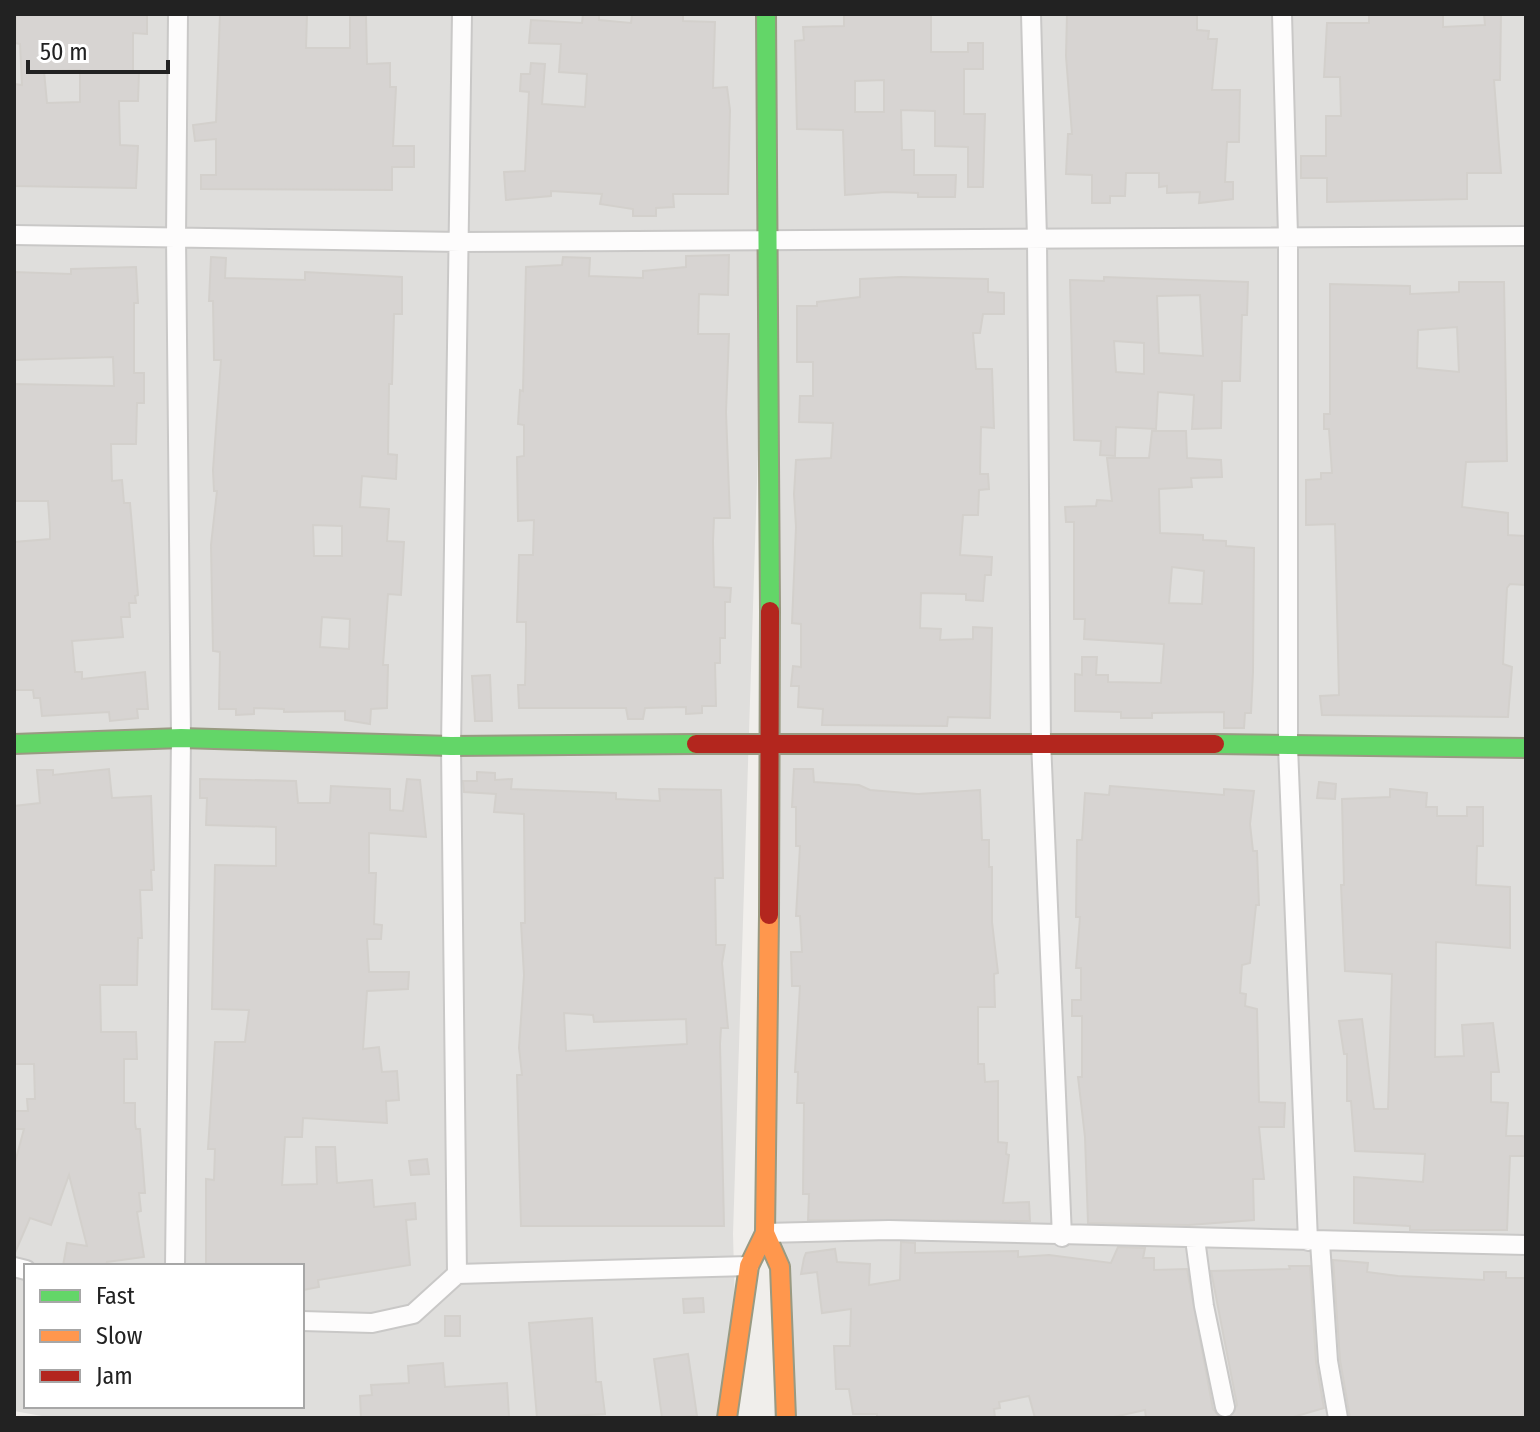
<svg xmlns="http://www.w3.org/2000/svg" width="1540" height="1432" font-family="'Fira Sans Condensed',sans-serif">
  <rect width="100%" height="100%" fill="#f0eeeb"/>
  <!-- residential -->
  <path fill="#dfdedc" fill-rule="evenodd" d="M14,14H764L765,231L733,1234L738,1418H53L14,1411ZM26,1266H302V1406H26Z
    M766,14H1526V1418H774Z"/>
  <!-- building -->
  <path fill="#d7d4d2" stroke="#d3d0cc" stroke-width="2" fill-rule="evenodd" d="M16,14H147V34L133,33V72H139L138,101H119L120,145L138,146L136,188L14,186V84L22,85L20,44L15,43ZM80,70V102L47,103L44,71Z
    M220,14H307L306,48H350V16H366L367,64L390,63V87H396L393,146H414V167H392V190L201,189V175H216V139L195,141L193,125L216,122Z
    M583,14H599V20L631,23L632,14H683V21L715,22L713,88L727,87L730,110L728,194H673L674,207L656,208V216H633V209L600,204L602,194L551,191V196L506,200L504,172L525,171L529,92L520,91L521,74H530L531,63L545,64L542,104L585,107L587,74L559,72L561,44L529,43L531,20L582,23Z
    M844,14H931V52H968V43H983V69H964V114H985L983,187H968V147L935,146V111L901,110L902,150H914V175H956L955,197H918V193L886,192L845,195L843,130L797,129L795,41L804,40L803,27L844,26ZM884,80V112H855V81Z
    M1067,14H1197V30L1209,31L1208,39H1217L1212,90H1240L1239,142H1227L1225,182H1233V199L1199,203L1200,192L1167,193V186L1159,187V173H1126L1125,196H1110V203H1092V175L1066,174L1068,134H1072L1066,56Z
    M1369,14H1443V27L1485,25L1484,14H1501L1500,80H1494L1501,173H1467V199L1327,202V178H1301V156H1326V116H1341L1340,77H1324L1327,23H1369Z
    M729,255L728,295L699,294L698,334H729L726,412L730,518H714L713,541L714,587L731,588L730,602H725V638H720V663H715L716,706H702V713L686,714V707L645,708L643,719H628L626,708H519L518,685H525L526,644V622H517L519,555H533L534,520L518,521L517,457L524,456V425L518,424L520,390L523,391L526,267L562,265L563,257L590,258L589,276L643,278V271L686,267V256Z
    M211,257L226,258L225,278L305,280V272L402,277V314H394L392,384H389L388,454L397,455L396,479L362,476L360,507L389,509L387,541L404,542L401,595L388,594L383,665H388L387,708L371,709L370,724L345,720V711L284,712V709L254,708V714L236,715V709H219L220,652L213,651L211,545L217,491H214L213,470L221,360H214L213,301H209ZM313,525L342,526V556H314ZM322,617L350,619L349,649L320,647Z
    M136,267L138,303H134V373H144V403H137L136,444H111L112,481L122,480L124,503H130L138,595L135,596L136,603H129L130,617H121L123,637L72,641L75,672H82V679L145,672L148,709H137L138,718L110,721L109,712L42,716L40,698H34L33,690H14V542L50,539V529L48,501H14V384L114,386L113,357L14,360V272L71,274V269Z
    M900,277L988,279V292L1004,293V314H983L980,333H973L976,369H992L994,428L981,427L980,474H988L989,489L979,490L978,515H963L960,555L992,557L991,575H985L983,601L966,600V594L921,593L920,628L941,629L940,640L973,639V627L992,628L990,718L948,717L947,726L822,725L823,709L798,707L799,686H791L793,666L801,667V624L792,623L796,527L794,494L796,460L831,458L833,423L799,422L800,396H813V362H797V306H817V302L860,297V279Z
    M1104,277L1248,282L1247,315H1242L1240,381H1222L1221,428L1192,429L1194,395L1158,392L1156,429L1116,427L1115,456L1100,455L1101,441L1074,440L1070,280L1104,281ZM1200,295L1203,356L1159,353L1157,296ZM1114,341L1144,343V374L1116,372Z
    M1459,282H1504L1507,461L1466,462L1462,507L1508,513V535L1526,536V585L1510,584L1507,588L1503,664L1512,667L1508,717L1322,715L1320,696L1339,695L1335,524L1306,525V480L1321,479V473H1332L1329,429H1324V414H1330V284L1410,286V294L1459,292ZM1457,327L1459,372L1417,368L1418,330Z
    M1152,431H1186L1187,458L1221,460L1222,477L1191,478L1192,487L1159,489L1160,533L1203,535V540L1226,541V546L1254,548L1253,672L1251,713H1245L1244,728H1224V712L1152,713V718H1121V712L1075,711V674L1082,675V657H1097L1096,675H1108V682L1161,683L1164,644L1084,639L1085,619H1074V522H1066L1065,507L1096,506L1097,500L1112,501L1107,458H1149ZM1172,567L1204,571L1202,604L1169,603Z
    M490,675L492,721H475L472,676Z
    M109,769L112,798L151,796L154,870H151L152,890H140L142,938H138L137,985H100L101,1032H136L137,1059H124V1103H135V1123L136,1129H140L145,1193H139L141,1211L137,1212L144,1257L107,1262L106,1266H63L67,1243L87,1246L69,1175L51,1225L30,1218L14,1255V1166L24,1129H14V1111H28L27,1099H35L34,1064H14V806L40,803L37,770H53V775Z
    M794,769H813L814,782L859,785L870,790L918,794L980,790L982,840H989V867H992V922L998,973L994,974L995,1007H978V1064H984L985,1082L998,1081V1142L1007,1143L1006,1154L1009,1155L1003,1203L1029,1202L1030,1221L808,1220L809,1194H803L804,1103H797L798,1072H795L800,986H792L791,952H802L800,916H796L800,846H796V807H792Z
    M477,772L495,773V780L512,779L511,789L616,793V799L660,801L659,789L721,790L723,878H715L716,945H725L722,963L728,1028H721L720,1044L724,1226H521L517,1075H522L519,1048L524,975L521,923H525L524,814L494,812L496,794L464,792L463,781H477ZM564,1013L593,1015L594,1022L686,1019L687,1044L566,1051Z
    M200,779L296,781L298,803H330L331,786L390,789V810L403,811L407,779L420,780L426,837L369,833V873H376L374,924L382,925L381,939H367L369,972H409L408,989L367,991L363,1049L379,1047L382,1072L397,1071L399,1100L386,1101L387,1123L303,1118L302,1137H285L282,1185L317,1184L316,1147H335L337,1183L372,1180L374,1207L415,1203L416,1219L406,1220L410,1265L318,1280L319,1287L303,1290L302,1266H206V1179L214,1180L215,1149H208L215,1042H245L249,1010L212,1009L215,865L276,866V827L206,825L207,798H200Z
    M1319,782L1336,784L1335,799L1317,798Z
    M1110,786L1224,795V789L1254,791L1250,824L1253,851H1257L1259,905H1256L1250,963L1242,965L1240,993L1246,994L1245,1006L1257,1009L1259,1102L1285,1103L1284,1127H1259L1264,1179H1253L1254,1220L1189,1225L1088,1223L1085,1137L1078,1077H1082V1016H1072V1000H1081V968H1076L1080,917H1076L1077,840H1082L1085,793L1109,795Z
    M1390,789L1427,793L1426,807H1437V816H1467V807H1483V846H1477L1476,885L1510,887V948L1436,942L1435,1057L1464,1056L1462,1025L1493,1023L1499,1072H1491V1102L1508,1103L1506,1136H1523L1526,1139V1156H1510L1507,1230H1410V1226L1354,1223V1177L1423,1182L1425,1154L1355,1151L1351,1101H1347V1054H1344L1339,1021L1362,1019L1374,1109H1388L1392,974L1345,971L1341,885H1344L1342,799L1390,797Z
    M427,1159L429,1174L411,1175L409,1161Z
    M901,1242L915,1243V1253L1018,1251V1257L1049,1255L1111,1263L1118,1247L1145,1248L1143,1258H1154V1270L1187,1269L1213,1409L1220,1418H1146L1145,1410L1109,1418H1035L1029,1396L999,1402L1000,1408L994,1409L995,1418H877V1414H853L849,1389H836L834,1346H850L851,1309L822,1313L817,1272L801,1274L804,1258L806,1253L835,1249L837,1262L870,1264L869,1285L900,1280Z
    M1333,1260L1368,1263L1367,1272L1398,1276L1484,1280V1272H1506V1278H1526V1417L1350,1418L1340,1360Z
    M1289,1266H1310L1316,1362L1324,1408L1290,1418H1229L1237,1405L1211,1271L1290,1269Z
    M703,1298L704,1312L684,1313L683,1299Z
    M445,1316H460V1336H445Z
    M592,1318L596,1382H601L605,1414L537,1418L529,1323Z
    M688,1354L697,1416L662,1418L654,1359Z
    M443,1363L445,1387L507,1383L509,1417L361,1418L360,1396L372,1395L371,1385L409,1383L408,1366Z"/>
  <g fill="none" stroke-linecap="round" stroke-linejoin="round">
    <defs>
      <path id="street" d="M1031,14L1037,239L1041,741L1062,1237
        M1282,14L1288,236V747L1308,1241
        M14,235L461,242L1526,236
        M765,1233L889,1230L1526,1245
        M1195,1239L1204,1306L1225,1407
        M1320,1242L1328,1361L1338,1418
        M175,1266L181,738L176,237L178,14
        M14,1267L26,1270
        M457,1274L451,746L462,14
        M302,1321L372,1323L413,1314L457,1274L749,1266"/>
      <path id="fast" d="M766,14L770,611
        M14,744L181,738L451,746L696,744
        M1215,744L1526,748"/>
      <path id="slow" d="M769,915L765,1233L780,1267L786,1418
        M727,1418L749,1266L765,1233"/>
      <path id="jam" d="M696,744H1215
        M769,915L770,611"/>
    </defs>
    <!-- street casing -->
    <use href="#street" stroke="#c9c8c7" stroke-width="22"/>
    <!-- fast casing -->
    <use href="#fast" stroke="#999a82" stroke-width="22"/>
    <!-- slow casing -->
    <use href="#slow" stroke="#999a82" stroke-width="22"/>
    <!-- jam casing -->
    <use href="#jam" stroke="#999a82" stroke-width="22"/>
    <!-- street -->
    <use href="#street" stroke="#fdfcfc" stroke-width="18"/>
    <!-- fast -->
    <use href="#fast" stroke="#63d668" stroke-width="18"/>
    <!-- slow -->
    <use href="#slow" stroke="#ff974d" stroke-width="18"/>
    <!-- jam -->
    <use href="#jam" stroke="#b3261e" stroke-width="18"/>
  </g>
  <!-- border -->
  <rect width="1540" height="1432" fill="none" stroke="#222222" stroke-width="32"/>
  <!-- legend -->
  <rect x="24" y="1264" width="280" height="144" fill="#ffffff" stroke="#a7a7a7" stroke-width="2"/>
  <rect x="40" y="1290" width="40" height="12" fill="#63d668" stroke="#a7a7a7" stroke-width="2"/>
  <text x="96" y="1304" font-size="24" fill="#222222">Fast</text>
  <rect x="40" y="1330" width="40" height="12" fill="#ff974d" stroke="#a7a7a7" stroke-width="2"/>
  <text x="96" y="1344" font-size="24" fill="#222222">Slow</text>
  <rect x="40" y="1370" width="40" height="12" fill="#b3261e" stroke="#a7a7a7" stroke-width="2"/>
  <text x="96" y="1384" font-size="24" fill="#222222">Jam</text>
  <!-- scale -->
  <path d="M28 60v12h140v-12" fill="none" stroke="#222222" stroke-width="4"/>
  <text x="40" y="60" font-size="24" fill="#222222" stroke="#ffffff" stroke-width="6" paint-order="stroke">50 m</text>
</svg>
